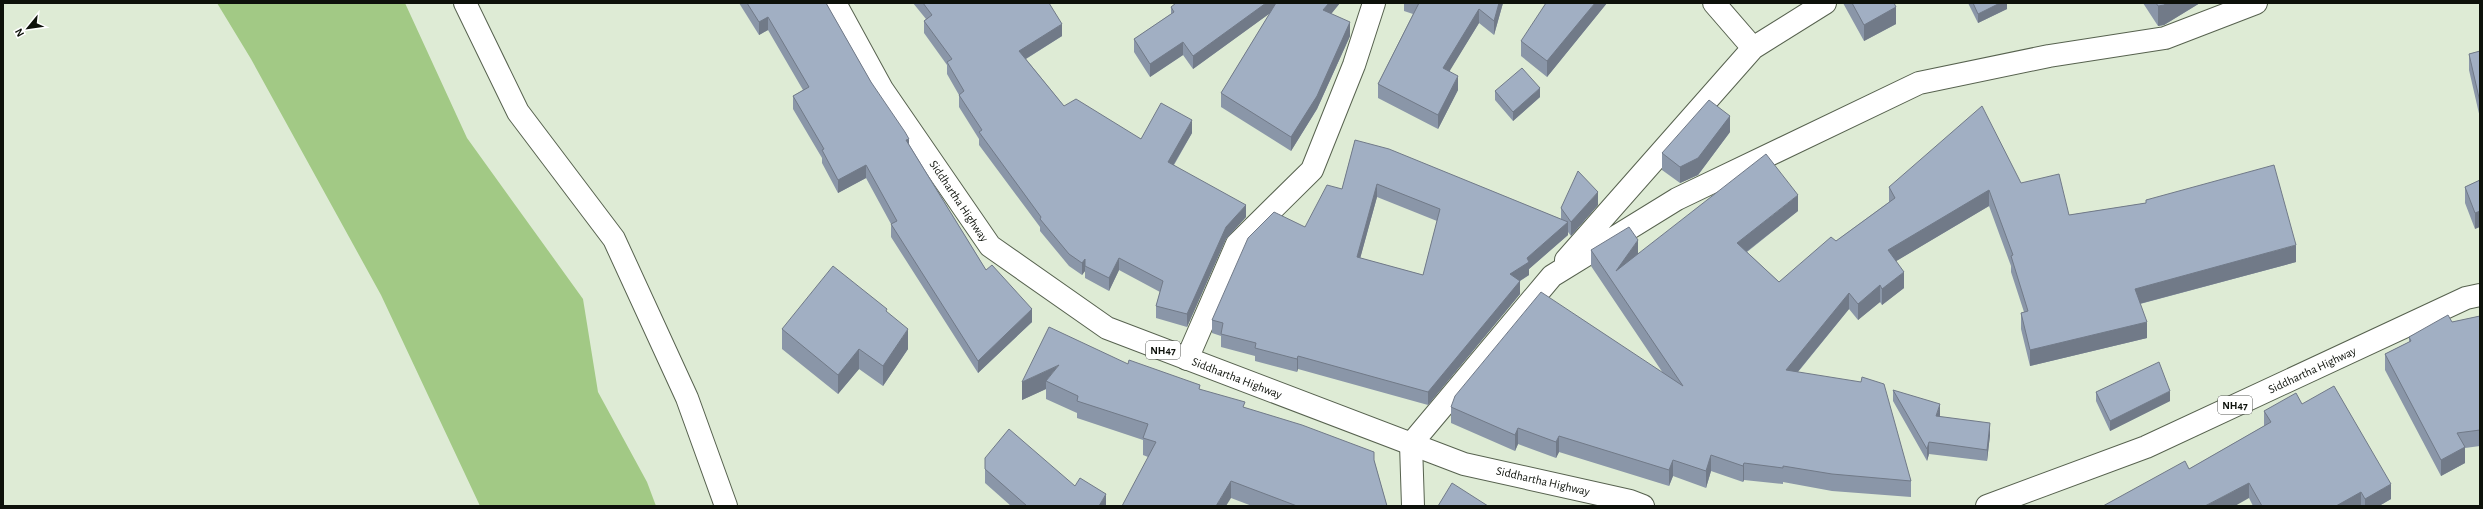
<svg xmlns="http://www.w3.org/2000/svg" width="2483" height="509" font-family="'Alegreya Sans',sans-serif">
  <rect width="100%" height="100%" fill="#deebd5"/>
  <!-- water -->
  <path fill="#a2c985" d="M217,3H405L467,138L583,299L598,392L647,482L656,506H480L381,295L251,59Z"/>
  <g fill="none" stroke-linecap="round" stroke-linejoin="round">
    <defs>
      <path id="minor" d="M465,3L518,112L614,239L687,398L726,506
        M1714,3L1753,48
        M1566,260L1753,48L1825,3
        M1187,359L1237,244L1312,170L1354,65L1374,3
        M1413,506L1411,444L1552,276L1677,199L1919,83L2049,56L2165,38L2256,3"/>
      <path id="highway" d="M835,3L882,89L990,246L1107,328L1464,464L1630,501L1643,506
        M1987,506L2146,447L2466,298L2480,295"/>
    </defs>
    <!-- minor casing -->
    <use href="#minor" stroke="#57624f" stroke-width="24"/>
    <!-- highway casing -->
    <use href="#highway" stroke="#57624f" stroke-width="24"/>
    <!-- minor -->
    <use href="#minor" stroke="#fff" stroke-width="22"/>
    <!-- highway -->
    <use href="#highway" stroke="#fff" stroke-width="22"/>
  </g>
  <!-- wall -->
  <path fill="#8a96a8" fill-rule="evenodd" d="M739,3H826L871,82L986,270L1032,322L978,373L891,237V224L866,178L838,193L822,163V158L793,109V96L803,90L768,30L759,35Z
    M913,3H1049L1062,36L1026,59L1064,106L1141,139L1192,133L1174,165L1246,217L1226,239L1187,327L1156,318V306L1160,292L1119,270L1109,291L1085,278V271L1082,275L1069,266L1040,231V227L979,145V139L959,107V95L947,74V65L924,33V21L926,19Z
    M1340,3L1331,14L1350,36L1317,109L1291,151L1221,107V93L1270,13L1193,69L1183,55L1150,77L1134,52V39L1171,14V7Z
    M1404,3H1503L1494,35L1479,23L1449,71L1458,90L1438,129L1378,98V84L1413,14L1404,11Z
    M1607,3L1547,77L1521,56V41Z
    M1843,3H1894L1896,24L1864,41Z
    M1968,3H2007V9L1978,23Z
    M2143,3H2200L2164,25L2158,26Z
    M2480,51V118L2469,70V54Z
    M1495,91L1540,97L1513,121L1495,100Z
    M1730,132L1698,175L1680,183L1662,170V153Z
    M1355,140L1561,219V208L1598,205L1571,236L1568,232V235L1529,269V275L1520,281V294L1428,405L1298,369L1297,372L1255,361V356L1221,347V336L1212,333V320L1305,227L1342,189ZM1377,197L1437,221L1423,275L1360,258Z
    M2480,180L2475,229L2465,203V187Z
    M2021,183L2069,215L2146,203V200L2296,262L2140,304L2147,338L2030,366L2021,329V313L2024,312L2011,272V266L1989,206L1896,261L1904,288L1882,305L1880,302L1858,320L1849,309L1798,372L1911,481V497L1832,491L1783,482V484L1744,480L1743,482L1711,471L1706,488L1673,476L1669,486L1559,452L1556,458L1518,444L1515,451L1451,423V407L1663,373L1591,266V250L1638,253L1798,211L1747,252L1779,282L1836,241L1889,202V187Z
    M887,312L908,349L883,386L859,369L838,394L782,349V329Z
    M2480,316V446L2465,448V463L2441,476L2385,370V354L2409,342V337L2452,322Z
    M1128,364L1200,390L1374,460L1387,506H1252L1231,498L1148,457L1143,455V440L1077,418V413L1046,399V389L1022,400V382Z
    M1893,390L1940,415V417L1990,435L1987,461L1929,454L1927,461L1893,401Z
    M2096,392L2170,401L2110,431L2096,401Z
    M2302,404L2391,499L2379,506H2253L2249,498L2189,469L2264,426V411Z
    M985,458L1075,486L1106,506H1011L985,483Z"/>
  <!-- shaded-wall -->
  <path fill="#717a88" d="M1266,3H1284L1193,69V56Z
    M1329,3H1340L1323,24V10Z
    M1499,3H1503L1494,35V21Z
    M1595,3H1607L1547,77V61Z
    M2000,3H2007V9L1978,23V14Z
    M2167,3H2200L2164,25L2158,26V6Z
    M1896,7V24L1864,41V25Z
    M1479,9V23L1443,82V68Z
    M768,17V30L759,35V22Z
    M1350,22V36L1317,109L1291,151V137Z
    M1062,24V36L1019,63V51Z
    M1183,42V55L1150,77V64Z
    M1458,76V90L1438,129V115Z
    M1540,88V97L1513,121V112Z
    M1730,116V132L1698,175L1680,183V167Z
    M1192,120V133L1168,174V162Z
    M909,139V152L906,140Z
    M866,165V178L838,193V180Z
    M1377,184V197L1357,270V257Z
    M1989,190V206L1888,266V250Z
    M1598,192V205L1571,236V222Z
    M1798,195V211L1737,259V243Z
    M1246,205V217L1226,239L1187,327V314L1226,227Z
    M2480,211V227L2475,229V213Z
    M1568,222V235L1529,269V275L1510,287V274L1527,258Z
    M1638,240V257L1616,287V271Z
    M2296,245V262L2135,305V289Z
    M1119,258V270L1109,291V278Z
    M1085,259V271L1082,275V263Z
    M1904,272V288L1882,305V289Z
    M1520,281V294L1428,405V392Z
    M1880,285V302L1858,320V304Z
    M1849,293V309L1786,386V370Z
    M1032,309V322L978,373V361Z
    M2147,322V338L2030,366V350Z
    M908,329V349L883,386V366Z
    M859,349V369L838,394V375Z
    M1298,356V369L1297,372V359Z
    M1059,365L1046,381V389L1022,400V382Z
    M2170,391V401L2110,431V421Z
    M1940,404V415L1936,428V416Z
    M1990,423V435L1987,461V450Z
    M1518,428V444L1515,451V435Z
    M1559,436V452L1556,458V442Z
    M1929,442V454L1927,461V449Z
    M2465,447V463L2441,476V460Z
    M1711,455V471L1706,488V471Z
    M1673,460V476L1669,486V470Z
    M1744,463V480L1743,482V466Z
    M1231,481V498L1226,506H1216Z
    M2249,483V498L2235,506H2205Z
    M2391,484V499L2379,506H2365V499Z
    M2361,492V506H2336Z
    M1106,494V506H1099Z"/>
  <!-- building -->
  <path fill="#a1afc3" stroke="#717a88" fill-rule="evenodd" d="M747,3H826L871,82L905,132L909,139L906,140L986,270L992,265L1032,309L978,361L891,224L897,221L866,165L838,180L822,150L824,149L793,96L809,87L768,17L759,22Z
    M923,3H1049L1062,24L1019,51L1064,106L1076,99L1141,139L1161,103L1192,120L1168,162L1246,205L1226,227L1187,314L1156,306L1163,281L1119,258L1109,278L1085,266V259L1082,263L1069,254L1040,219L1041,217L979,132L982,130L959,95L964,91L947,62L952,59L924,21L932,15Z
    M1176,3H1266L1193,56L1183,42L1150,64L1134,39L1174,12L1171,7Z
    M1276,3H1329L1323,10L1350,22L1317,96L1291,137L1221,93Z
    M1419,3H1499L1494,21L1479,9L1443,68L1458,76L1438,115L1378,84Z
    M1546,3H1595L1547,61L1521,41Z
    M1852,3H1894L1896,7L1864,25Z
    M1973,3H2000L1978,14Z
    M2156,3H2167L2164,5L2158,6Z
    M2480,51V102L2469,54Z
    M1522,68L1540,88L1513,112L1495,91Z
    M1709,100L1730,116L1698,158L1680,167L1662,153Z
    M1982,106L2021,183L2059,174L2069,215L2146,203V200L2274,165L2296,245L2135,289L2147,322L2030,350L2021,313L2028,311L2011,256L2013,255L1989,190L1888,250L1904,272L1882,289L1880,285L1858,304L1849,293L1786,370L1861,382L1862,377L1884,384L1911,481L1832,474L1783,466V468L1744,463L1743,466L1711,455L1706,471L1673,460L1669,470L1559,436L1556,442L1518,428L1515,435L1451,407L1455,396L1541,292L1683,386L1591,250L1629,227L1638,240L1616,271L1766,154L1798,195L1737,243L1779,282L1831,237L1836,241L1895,198L1889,187Z
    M1355,140L1389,149L1568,222L1527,258L1529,262L1510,274L1520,281L1428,392L1298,356L1297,359L1255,348L1256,343L1221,334L1223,323L1212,320L1248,238L1274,212L1305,227L1327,185L1342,189ZM1377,184L1440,209L1423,275L1357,257Z
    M1578,171L1598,192L1571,222L1561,208Z
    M2480,180V211L2475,213L2465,187Z
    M833,266L887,309L886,311L908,329L883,366L859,349L838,375L782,329Z
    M2448,315L2452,322L2480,316V430L2457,433L2465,447L2441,460L2385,354L2411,341L2409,337Z
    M1049,327L1128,364L1129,360L1200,385L1199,389L1245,402L1243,407L1302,425L1374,452V460L1387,506H1297L1231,481L1216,506H1122L1156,442L1143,438L1148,424L1077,401L1078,396L1046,381L1059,365L1022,382Z
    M2159,362L2170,391L2110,421L2096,392Z
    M2334,386L2391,484L2365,499L2361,492L2336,506H2262L2249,483L2205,506H2103L2185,461L2189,469L2271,422L2264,411L2296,393L2302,404Z
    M1893,390L1940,404L1936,416L1990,423L1987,450L1929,442L1927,449Z
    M1009,429L1075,486L1080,478L1106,494L1099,506H1027L985,469V458Z
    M1452,483L1488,506H1438Z"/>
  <g text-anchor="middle" stroke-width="3" stroke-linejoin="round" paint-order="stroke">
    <!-- shield labels -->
    <g fill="#fff" stroke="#565854" stroke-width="1">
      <rect x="1146" y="341" width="34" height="18" rx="3"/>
      <rect x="2218" y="396" width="34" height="18" rx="3"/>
    </g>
    <g font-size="11" font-weight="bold" fill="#0d110a">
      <text x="1163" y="354">NH47</text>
      <text x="2235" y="409">NH47</text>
    </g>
    <!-- street labels -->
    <g font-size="12" fill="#0d110a" stroke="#fff">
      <text transform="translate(959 201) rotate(56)" y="4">Siddhartha Highway</text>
      <text transform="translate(2312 370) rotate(-25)" y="4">Siddhartha Highway</text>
      <text transform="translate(1237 378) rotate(21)" y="4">Siddhartha Highway</text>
      <text transform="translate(1543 481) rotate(13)" y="4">Siddhartha Highway</text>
    </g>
  </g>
  <!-- border -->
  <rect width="2483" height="509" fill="none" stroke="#0d110a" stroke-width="8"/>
  <!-- north arrow -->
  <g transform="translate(28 28) rotate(241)" stroke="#ffffff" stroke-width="3" paint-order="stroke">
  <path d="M0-3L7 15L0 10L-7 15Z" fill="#0d110a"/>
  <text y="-6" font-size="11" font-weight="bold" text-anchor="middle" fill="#0d110a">N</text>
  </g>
</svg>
